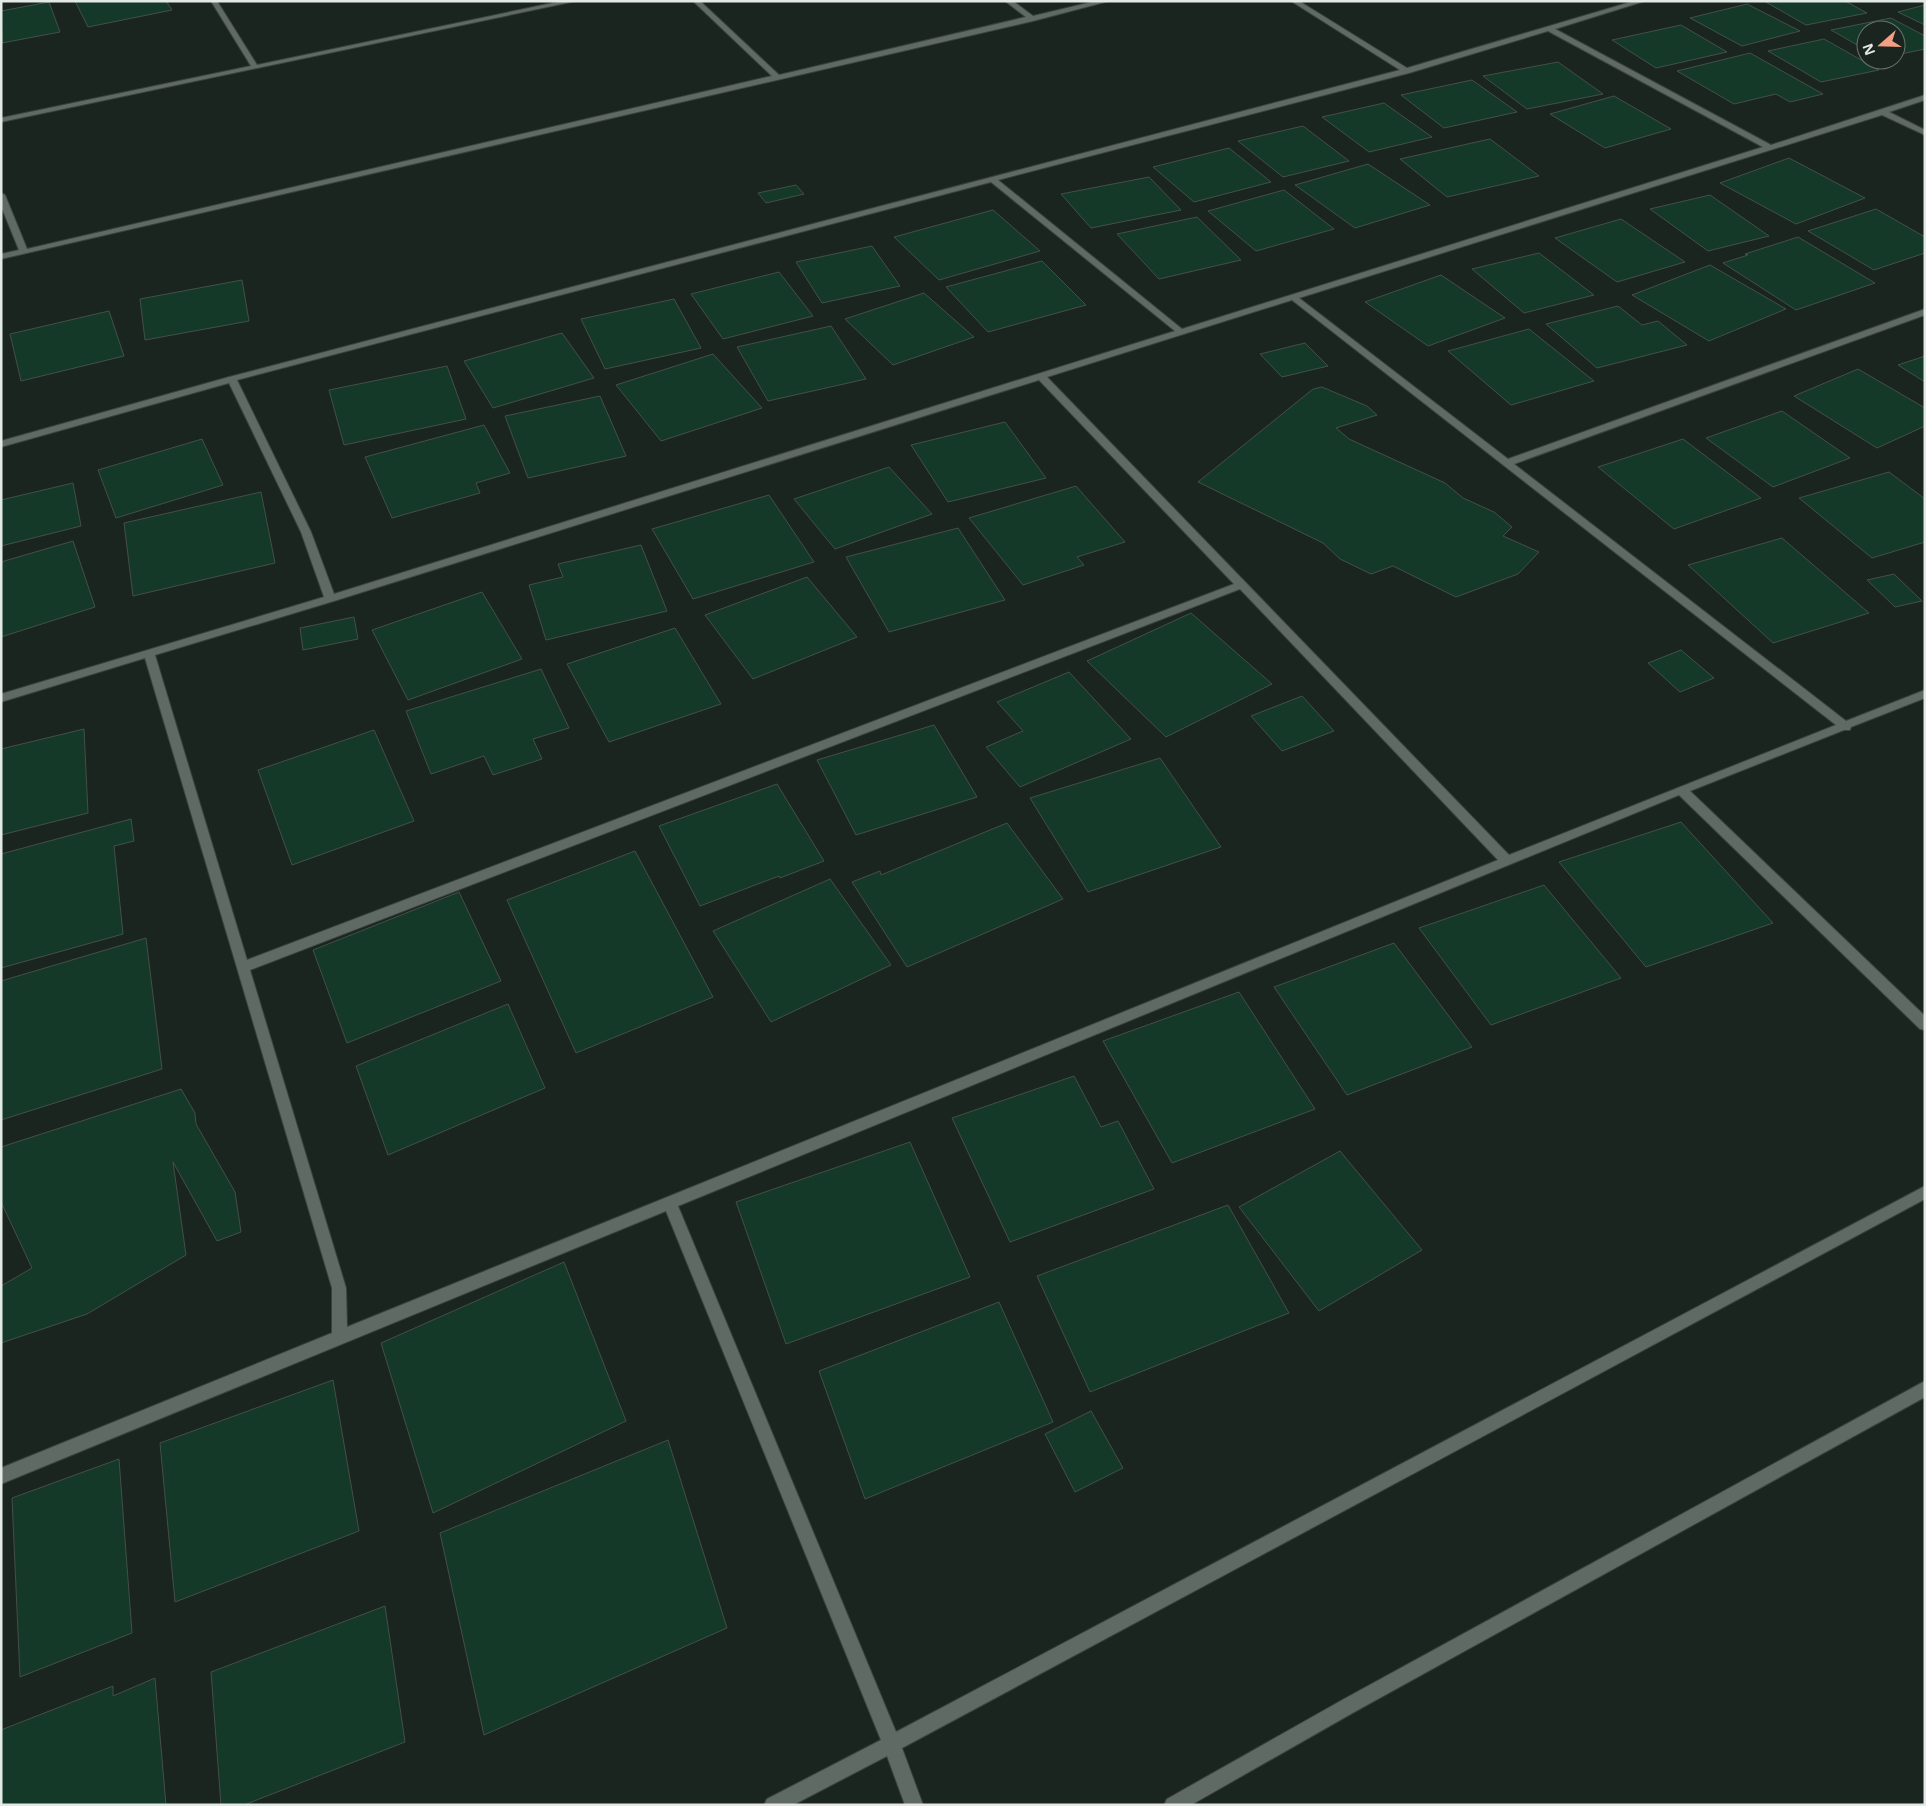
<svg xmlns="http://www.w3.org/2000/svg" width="1926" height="1806" font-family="'Noto Sans',sans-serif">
  <rect width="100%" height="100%" fill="#1b251f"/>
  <!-- building -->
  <path fill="#153928" stroke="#444f49" d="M75,1H166L172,10L88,27Z
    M1764,1H1845L1867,13L1806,25Z
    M49,2L60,32L2,43L1,11Z
    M1747,4L1800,31L1742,46L1690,18Z
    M1925,5V25L1898,12Z
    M1891,18L1925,36V49L1896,55V30H1866V50L1831,30Z
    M1681,25L1727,52L1656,68L1612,40Z
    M1824,39L1879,70L1821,82L1768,51Z
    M1750,53L1823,94L1790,102L1776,94L1734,104L1677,71Z
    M1558,62L1603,94L1527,109L1483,76Z
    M1472,80L1517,112L1444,128L1401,95Z
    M1614,96L1671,129L1605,148L1550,114Z
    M1384,103L1432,137L1369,152L1322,117Z
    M1303,126L1349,161L1283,177L1238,141Z
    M1490,139L1539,176L1447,197L1400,159Z
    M1229,148L1271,182L1194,202L1153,167Z
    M1789,158L1865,198L1796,224L1720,183Z
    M1368,164L1430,205L1355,228L1295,185Z
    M1149,177L1181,210L1091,228L1061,194Z
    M796,185L804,194L766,203L758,193Z
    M1284,190L1334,229L1256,251L1208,211Z
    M1710,195L1769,236L1708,251L1650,209Z
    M1876,209L1925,237V253L1874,270L1808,231Z
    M993,210L1040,251L939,280L894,237Z
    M1197,217L1241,260L1159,279L1117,234Z
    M1621,219L1685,262L1617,282L1555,238Z
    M1798,237L1875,283L1796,310L1723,263L1748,255L1745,254Z
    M872,246L900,286L822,303L796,262Z
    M1539,253L1594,295L1524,313L1472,269Z
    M1042,261L1086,305L988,332L946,287Z
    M1710,265L1786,309L1709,341L1632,295Z
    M779,272L813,316L723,339L691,294Z
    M1441,275L1505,318L1428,346L1365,302Z
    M242,280L249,321L145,340L140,299Z
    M924,293L974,337L893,365L845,319Z
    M674,299L701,348L605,369L581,319Z
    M1618,306L1642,325L1658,321L1687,345L1597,368L1546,324Z
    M109,311L124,356L21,381L10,334Z
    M831,326L866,379L768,401L737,347Z
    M1529,329L1594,381L1511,405L1448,351Z
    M562,333L594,378L493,408L464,361Z
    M1305,343L1328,366L1282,377L1260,354Z
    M713,354L762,408L661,441L616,385Z
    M1925,356V382L1898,365Z
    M447,366L466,419L344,445L329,390Z
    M1858,369L1925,408V426L1877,448L1794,396Z
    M1322,387L1367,406L1377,415L1336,428L1349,439L1445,483L1463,498L1494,512L1512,527L1503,536L1539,552L1518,574L1456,597L1393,566L1371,574L1340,559L1323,543L1198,482L1313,389Z
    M600,396L626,456L528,478L505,416Z
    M1782,411L1850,458L1773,487L1706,438Z
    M1005,422L1046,478L948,502L911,445Z
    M484,425L510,473L476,483L480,493L392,518L365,457Z
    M202,439L223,485L116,518L98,470Z
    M1683,439L1761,498L1674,529L1598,467Z
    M889,467L932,514L835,549L794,499Z
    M1889,472L1925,499V542L1872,558L1799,498Z
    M73,483L81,526L1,546V500Z
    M1076,486L1125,542L1077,557L1084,565L1023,585L969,518Z
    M261,492L275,563L133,596L124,523Z
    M769,495L814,562L693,599L652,529Z
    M958,528L1005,600L889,632L846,557Z
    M1782,538L1869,613L1773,643L1688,565Z
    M73,541L95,607L1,637V562Z
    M641,545L667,611L546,640L529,585L563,577L558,564Z
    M1894,574L1922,601L1895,607L1867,580Z
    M807,577L857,637L753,679L705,615Z
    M482,592L522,659L408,700L372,630Z
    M1191,613L1272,684L1166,737L1087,661Z
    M354,617L358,639L303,650L300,628Z
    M675,628L721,704L609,742L567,664Z
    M1681,650L1714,678L1680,692L1648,663Z
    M541,669L569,728L533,739L542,759L493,775L484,756L431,774L406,711Z
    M1069,672L1131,739L1020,787L986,747L1023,731L997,702Z
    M1302,696L1334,731L1282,751L1251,716Z
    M934,725L977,797L856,835L817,760Z
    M84,729L88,813L1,835V749Z
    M374,730L414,821L292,865L258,770Z
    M1160,758L1221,847L1088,892L1030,798Z
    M777,784L824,861L780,878L779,876L700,906L659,826Z
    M131,819L134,841L114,846L123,934L1,968V854Z
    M1681,822L1773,923L1646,967L1559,862Z
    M1007,823L1063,899L907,967L852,882L880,871L881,875Z
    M635,851L713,997L576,1053L507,900Z
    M830,879L891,965L771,1022L713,931Z
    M1544,885L1621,978L1491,1025L1419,928Z
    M459,892L501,981L347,1043L313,950Z
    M146,938L162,1069L1,1120V981Z
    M1394,943L1472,1047L1347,1095L1274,987Z
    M1239,992L1315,1109L1172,1163L1103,1041Z
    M508,1004L545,1088L388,1155L356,1066Z
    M1074,1076L1101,1127L1118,1121L1154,1189L1010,1242L952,1118Z
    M181,1089L195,1113L196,1124L235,1192L241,1232L217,1241L173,1162L186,1255L87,1314L1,1343V1286L32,1268L1,1202V1147Z
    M910,1142L970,1277L786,1344L736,1202Z
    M1340,1151L1422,1250L1319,1311L1239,1207Z
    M1228,1205L1289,1313L1090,1392L1037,1276Z
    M564,1262L626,1421L433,1513L381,1343Z
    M999,1302L1053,1422L865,1499L819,1371Z
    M333,1380L359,1531L175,1602L160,1443Z
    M1091,1411L1123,1468L1075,1492L1045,1434Z
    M668,1440L727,1628L484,1735L440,1533Z
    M119,1459L132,1633L20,1677L12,1498Z
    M385,1606L405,1742L244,1805H221L211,1672Z
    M155,1678L166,1805H1V1730L113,1686V1696Z"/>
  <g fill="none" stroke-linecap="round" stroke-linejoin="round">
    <defs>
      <path id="minor" d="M211,1H217L257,65L562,1H576L1,122V118L251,66Z
        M693,1H700L779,75L1026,17L1005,1H1013L1033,16L1096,1H1109L1033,21L1,259V254L19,250L1,206V193L5,195L27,249L772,76Z
        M1291,1H1299L1407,68L1634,1H1645L1555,29L1771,145L1925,95V100L1889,112L1925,130V135L1882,115L1299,298L1508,459L1925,309V315L1514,464L1846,721L1925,690V698L1851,727L1850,730H1844L1690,791L1925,1016V1030L1920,1029L1679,795L678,1206L896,1732L1925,1186V1199L902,1748L923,1805H905L887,1756L793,1805H764L767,1799L881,1740L666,1211L1,1484V1468L332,1333V1288L145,658L1,702V694L324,597L301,532L229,383L1,447V441L229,377L1400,70ZM1548,31L1763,147L1182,329L998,180L1409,73ZM991,182L1175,331L334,594L311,532L237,380ZM1292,300L1836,725L1509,855L1047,377ZM1039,380L1234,584L247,960L155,655L334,601ZM1240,589L1498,860L347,1327L346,1288L250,970Z
        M1925,1381V1397L1356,1711L1191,1805H1164L1167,1799L1344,1699Z"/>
    </defs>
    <!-- minor casing -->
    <use href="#minor" stroke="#3a433e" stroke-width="2"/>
    <!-- minor -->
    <use href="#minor" fill="#5f6a64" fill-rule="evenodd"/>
  </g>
  <!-- border -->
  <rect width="1926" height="1806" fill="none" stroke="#e3e9e5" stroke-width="5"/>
  <!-- north arrow -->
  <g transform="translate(1881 45) rotate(250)"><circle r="24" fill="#1b251f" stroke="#6b736e"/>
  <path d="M0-4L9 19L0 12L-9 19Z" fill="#f39f84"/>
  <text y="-8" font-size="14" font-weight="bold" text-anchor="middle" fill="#e3e9e5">N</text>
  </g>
</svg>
